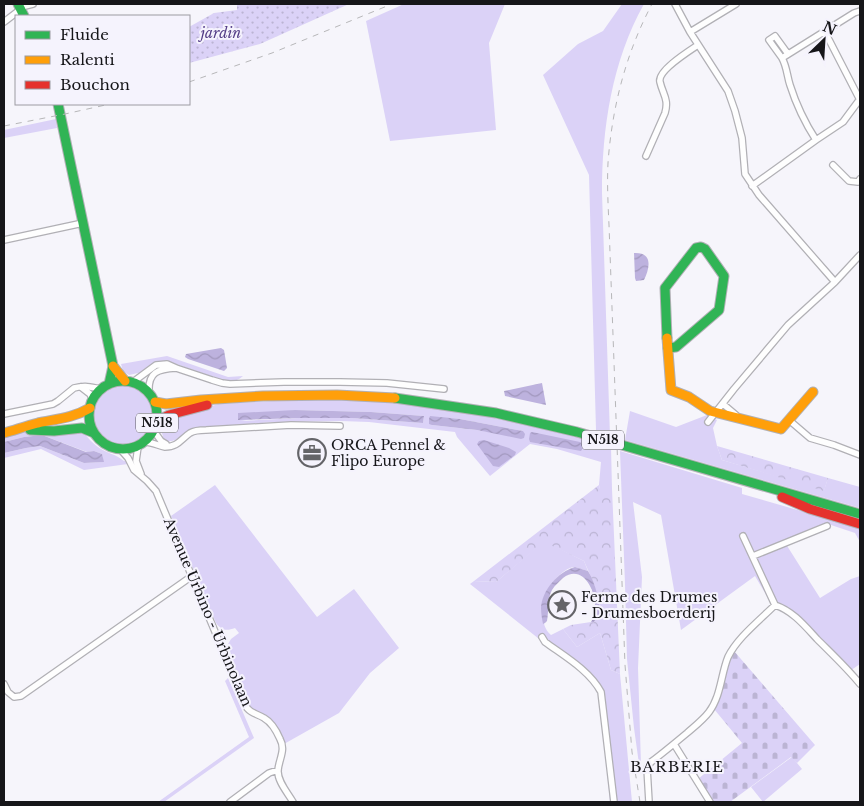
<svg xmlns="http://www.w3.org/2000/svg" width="864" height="806" font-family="'Libre Baskerville',serif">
  <defs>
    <pattern id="forest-crowns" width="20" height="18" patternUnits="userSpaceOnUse" patternTransform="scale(1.25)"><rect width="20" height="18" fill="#dbd2f7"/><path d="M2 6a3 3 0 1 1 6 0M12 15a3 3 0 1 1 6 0" fill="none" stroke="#bbb4d3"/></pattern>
    <pattern id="cemetery-stones" width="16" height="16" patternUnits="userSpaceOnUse" patternTransform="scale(1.25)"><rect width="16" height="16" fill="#dbd2f7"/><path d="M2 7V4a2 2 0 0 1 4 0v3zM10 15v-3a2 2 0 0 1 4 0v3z" fill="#bbb4d3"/></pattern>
    <pattern id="park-dots" width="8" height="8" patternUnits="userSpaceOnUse" patternTransform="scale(1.25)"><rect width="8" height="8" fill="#dbd2f7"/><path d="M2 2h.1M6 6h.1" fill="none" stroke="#bbb4d3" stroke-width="1.8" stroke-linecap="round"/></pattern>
    <pattern id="water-waves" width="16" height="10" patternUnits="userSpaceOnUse" patternTransform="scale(1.25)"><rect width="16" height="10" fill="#bdb2de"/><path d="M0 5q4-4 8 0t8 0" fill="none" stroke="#a298be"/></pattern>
  </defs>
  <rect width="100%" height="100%" fill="#f6f5fb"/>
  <!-- green -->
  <path fill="#dbd2f7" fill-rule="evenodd" d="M404,4H505L489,43L496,130L390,141L366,21Z
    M622,4H644C612,61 602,128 602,193L610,436L596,430L589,175L543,75L578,44L603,31Z
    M56,119L57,128L4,138V130Z
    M167,356L228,377L243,376C223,396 181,355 156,363C150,365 145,370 140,374L138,373L129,375L123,371L121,364Z
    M94 415a29 29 0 1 1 58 0a29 29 0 1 1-58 0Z
    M308,399L378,401L454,409L571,435L611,447L612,489H600L599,485L601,462L557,449L530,444L490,476L457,437L455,432L369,422L341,421L275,422L194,428C181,432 177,447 161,439L163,436L161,431L162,428L168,421L218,404ZM295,410L371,412L424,416L423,423L352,418H299L241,421ZM430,417L460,419L523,431L524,435V438L477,430L432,425Z
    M630,411L676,427L707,415L717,420L713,428L717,446L722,460L824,490L828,478L860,487V508L625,440Z
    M81,430C86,435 92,443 98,447C106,453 116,454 124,461L127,460L128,464L84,470L41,449L4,458V453L26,448L40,446L84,463L103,462L102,454L94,451L87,452L42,435L24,437L4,442V436L29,431Z
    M620,451L742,488V494L860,528V542L855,533L825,523L784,541L820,598L851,579L860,576V664L847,673L801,624L771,603L755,576L681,630L661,515L633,502L642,577L638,668L641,765L639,764L634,728L627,659L625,584Z
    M215,485L317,617L354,589L399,648L370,673L339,713L284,744L282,738L268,717L250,708L229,661L232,658L228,644L231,639L239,633L235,628C227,631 222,631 216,623L171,516Z
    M544,541L584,561L588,571C584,570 577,567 573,567C565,569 558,576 554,581C546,591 540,601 542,614C544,623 544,629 551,635L563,629L577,647L600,633L611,670L620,674L632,802H610L600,698L595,687L578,670L470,584L474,581L496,582Z
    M228,678L254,738L164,802H158L249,737L225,681Z
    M792,757L802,769L763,802L751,787Z"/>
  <!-- forest -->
  <path fill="url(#forest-crowns)" d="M717,446L828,478L824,491L722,460Z
    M599,485L600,489H612L620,674L611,670L600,633L577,647L563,629L571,625L591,622L593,623L600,614L594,584L584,561L544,542L496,582L474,581Z"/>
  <!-- cemetery -->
  <path fill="url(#cemetery-stones)" d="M734,651L815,745L797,763L791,757L730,802H713L698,779L742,743L714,709L731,654Z"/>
  <!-- park -->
  <path fill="url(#park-dots)" d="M237,4H349L260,44L189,63V27L214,13L237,10Z"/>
  <!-- water -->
  <path fill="url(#water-waves)" d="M634,253C653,252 650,268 644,280L636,281L635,278Z
    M221,348L224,350L227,368L224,371L188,359L185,357L186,354Z
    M542,383L546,405L505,396L504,391Z
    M295,410L371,412L424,416L423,423L352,418H299L238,420V413Z
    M430,416L460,419L523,431L525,434L524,438L521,439L477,430L432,425L429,424V419Z
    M532,432L580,442C583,445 584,447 581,451L530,442L529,439L530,433Z
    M42,435L86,452L94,451L102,454L104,462L84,463L40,446L26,448L4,453V442L24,437Z
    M484,440L509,448L516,452L515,455L499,467L493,466L477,444L479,441Z
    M575,567L588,571C596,584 599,600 600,614L593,623L591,622C603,605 587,560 563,578C559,582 555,585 552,590C547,599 549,611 547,621L545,623L543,624C542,619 541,613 541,608C542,590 558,572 575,567Z"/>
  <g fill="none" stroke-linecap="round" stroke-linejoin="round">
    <defs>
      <path id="street" d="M675,4L690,32L728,91L735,111L742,138L745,174L759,195L835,282
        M4,22L25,6L33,4
        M690,32L736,4
        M825,32L860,100
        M782,58L769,40L775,36L788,54
        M816,140C805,123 796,104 790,85C787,76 787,67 782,58L854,13L860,11
        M646,156L665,113C669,99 663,95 660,82C657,71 689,51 698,45
        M833,165L849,181L858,182L860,179
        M752,186L816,140L843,122L860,99
        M4,240L83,223
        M133,382L156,365L167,364L176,368L212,380L222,383L230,384L284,382H340L387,383L444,389
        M81,387L90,394L93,400
        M149,392C148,372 158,369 176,368
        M723,404L736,415
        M4,414L53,404L58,401L74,388C85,385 90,387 101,389
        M789,420L810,438L834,445L860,455
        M708,422L734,389L788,325L835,282L860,255
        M154,431L161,441L166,444
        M145,442C152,442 159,446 165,447C178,447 181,439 190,433C195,430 200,430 206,430L291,425L340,426
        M138,447L136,461L141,474
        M121,450L128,458L134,470L147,481L156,491L247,708C252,714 258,714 264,718C271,722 277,732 280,739C286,750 279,759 278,770C277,781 288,793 293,802
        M743,536L775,605C793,611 805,626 817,639C832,654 847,668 860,684
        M753,556L827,526
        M542,637L545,642C564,656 589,670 601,692L614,802
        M4,684L8,692L14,697L21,696L192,576
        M674,744L710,802
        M230,802L269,773L278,770
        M649,802L647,768L651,762C663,753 675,743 687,733C695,726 703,720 709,712C721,696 721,674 728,657C737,638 760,620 775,605"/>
      <path id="fast" d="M18,4L24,16
        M58,104L113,366L109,384
        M667,338L665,288L696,248L701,247L705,249L724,276L719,310L676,347L668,348
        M89 415a34 34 0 1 1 68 0a34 34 0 1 1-68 0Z
        M395,398L496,413L577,432L860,514
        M30,430L54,431L82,428L94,433"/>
      <path id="slow" d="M667,338L671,390L689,397L710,411L781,429L813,392
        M113,366L125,381
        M155,402L166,404L201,400L263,396L337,395L395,398
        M4,433C15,430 26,426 38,423C57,419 73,418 90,408"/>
      <path id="jam" d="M157,421L169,415L207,405
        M782,497L810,509L860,524"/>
    </defs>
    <!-- street casing -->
    <use href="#street" stroke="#b1b0b5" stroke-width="8"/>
    <!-- fast casing -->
    <use href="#fast" stroke="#b1b0b5" stroke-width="11"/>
    <!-- slow casing -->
    <use href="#slow" stroke="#b1b0b5" stroke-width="11"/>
    <!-- jam casing -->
    <use href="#jam" stroke="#b1b0b5" stroke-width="11"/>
    <!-- street -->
    <use href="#street" stroke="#fefefe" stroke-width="5.5"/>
    <!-- fast -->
    <use href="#fast" stroke="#30b455" stroke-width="9"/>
    <!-- slow -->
    <use href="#slow" stroke="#ff9f0a" stroke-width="9"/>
    <!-- jam -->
    <use href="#jam" stroke="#e5322d" stroke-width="9"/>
    <!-- rail -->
    <path stroke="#b7b7b9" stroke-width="1" stroke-dasharray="6 6" stroke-linecap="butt" d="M189,82L272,53L392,4
      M4,126L65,114L110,104
      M640,802L632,752L625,665L609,225C608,204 607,183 608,163C612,107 626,53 652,4"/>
  </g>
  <!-- icons -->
  <defs>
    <symbol id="office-ring" viewBox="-11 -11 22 22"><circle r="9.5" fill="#f5f3fd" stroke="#646468" stroke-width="1.5"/><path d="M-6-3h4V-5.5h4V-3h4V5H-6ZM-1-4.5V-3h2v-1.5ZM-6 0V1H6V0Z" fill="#646468"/></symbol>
    <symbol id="sight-ring" viewBox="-11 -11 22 22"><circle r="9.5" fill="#f5f3fd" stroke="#646468" stroke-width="1.5"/><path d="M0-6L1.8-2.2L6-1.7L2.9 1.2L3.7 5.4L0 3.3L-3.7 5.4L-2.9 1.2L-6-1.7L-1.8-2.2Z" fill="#646468"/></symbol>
  </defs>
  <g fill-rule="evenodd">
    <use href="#office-ring" x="296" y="437" width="32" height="32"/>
    <use href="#sight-ring" x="546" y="589" width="32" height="32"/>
  </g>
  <g text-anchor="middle" stroke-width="4" stroke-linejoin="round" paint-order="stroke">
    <!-- shield labels -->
    <g fill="#f5f3fd" stroke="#59585d" stroke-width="1">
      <rect x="136" y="413.5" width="42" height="19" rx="4"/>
      <rect x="582" y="430.5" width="42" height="19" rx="4"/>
    </g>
    <g font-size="12" font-weight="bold" fill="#161619">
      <text x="157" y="427">N518</text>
      <text x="603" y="444">N518</text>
    </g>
    <!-- park labels -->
    <g font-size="14" font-style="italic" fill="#533d86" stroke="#f5f3fd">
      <text x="221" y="38">jardin</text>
    </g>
    <!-- poi labels -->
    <g font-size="14" fill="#161619" stroke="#f5f3fd" text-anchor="start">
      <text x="331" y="450">ORCA Pennel &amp;<tspan x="331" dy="16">Flipo Europe</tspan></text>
      <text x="581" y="602">Ferme des Drumes<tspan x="581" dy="16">- Drumesboerderij</tspan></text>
    </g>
    <!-- street labels -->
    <g font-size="14" fill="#161619" stroke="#f5f3fd">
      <text transform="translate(208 612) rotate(67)" y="5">Avenue Urbino - Urbinolaan</text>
    </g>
    <!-- neighbourhood labels -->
    <g font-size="15" letter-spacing="1" fill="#161619" stroke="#f5f3fd">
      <text x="677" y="772">BARBERIE</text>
    </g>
  </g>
  <!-- border -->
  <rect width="864" height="806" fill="none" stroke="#161619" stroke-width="10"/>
  <!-- legend -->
  <rect x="15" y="15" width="175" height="90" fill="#f5f3fd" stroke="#9c9ba2"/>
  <rect x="25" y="31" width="25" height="8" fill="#30b455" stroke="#9c9ba2"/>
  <text x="60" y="40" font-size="15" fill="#161619">Fluide</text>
  <rect x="25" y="56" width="25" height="8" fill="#ff9f0a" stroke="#9c9ba2"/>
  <text x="60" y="65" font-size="15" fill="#161619">Ralenti</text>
  <rect x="25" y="81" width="25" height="8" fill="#e5322d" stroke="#9c9ba2"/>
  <text x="60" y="90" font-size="15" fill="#161619">Bouchon</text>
  <!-- north arrow -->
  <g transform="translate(824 40) rotate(25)" stroke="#f5f3fd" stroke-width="4" paint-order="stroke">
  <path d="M0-4L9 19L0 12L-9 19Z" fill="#161619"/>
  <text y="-8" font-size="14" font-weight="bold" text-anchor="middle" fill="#161619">N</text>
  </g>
</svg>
